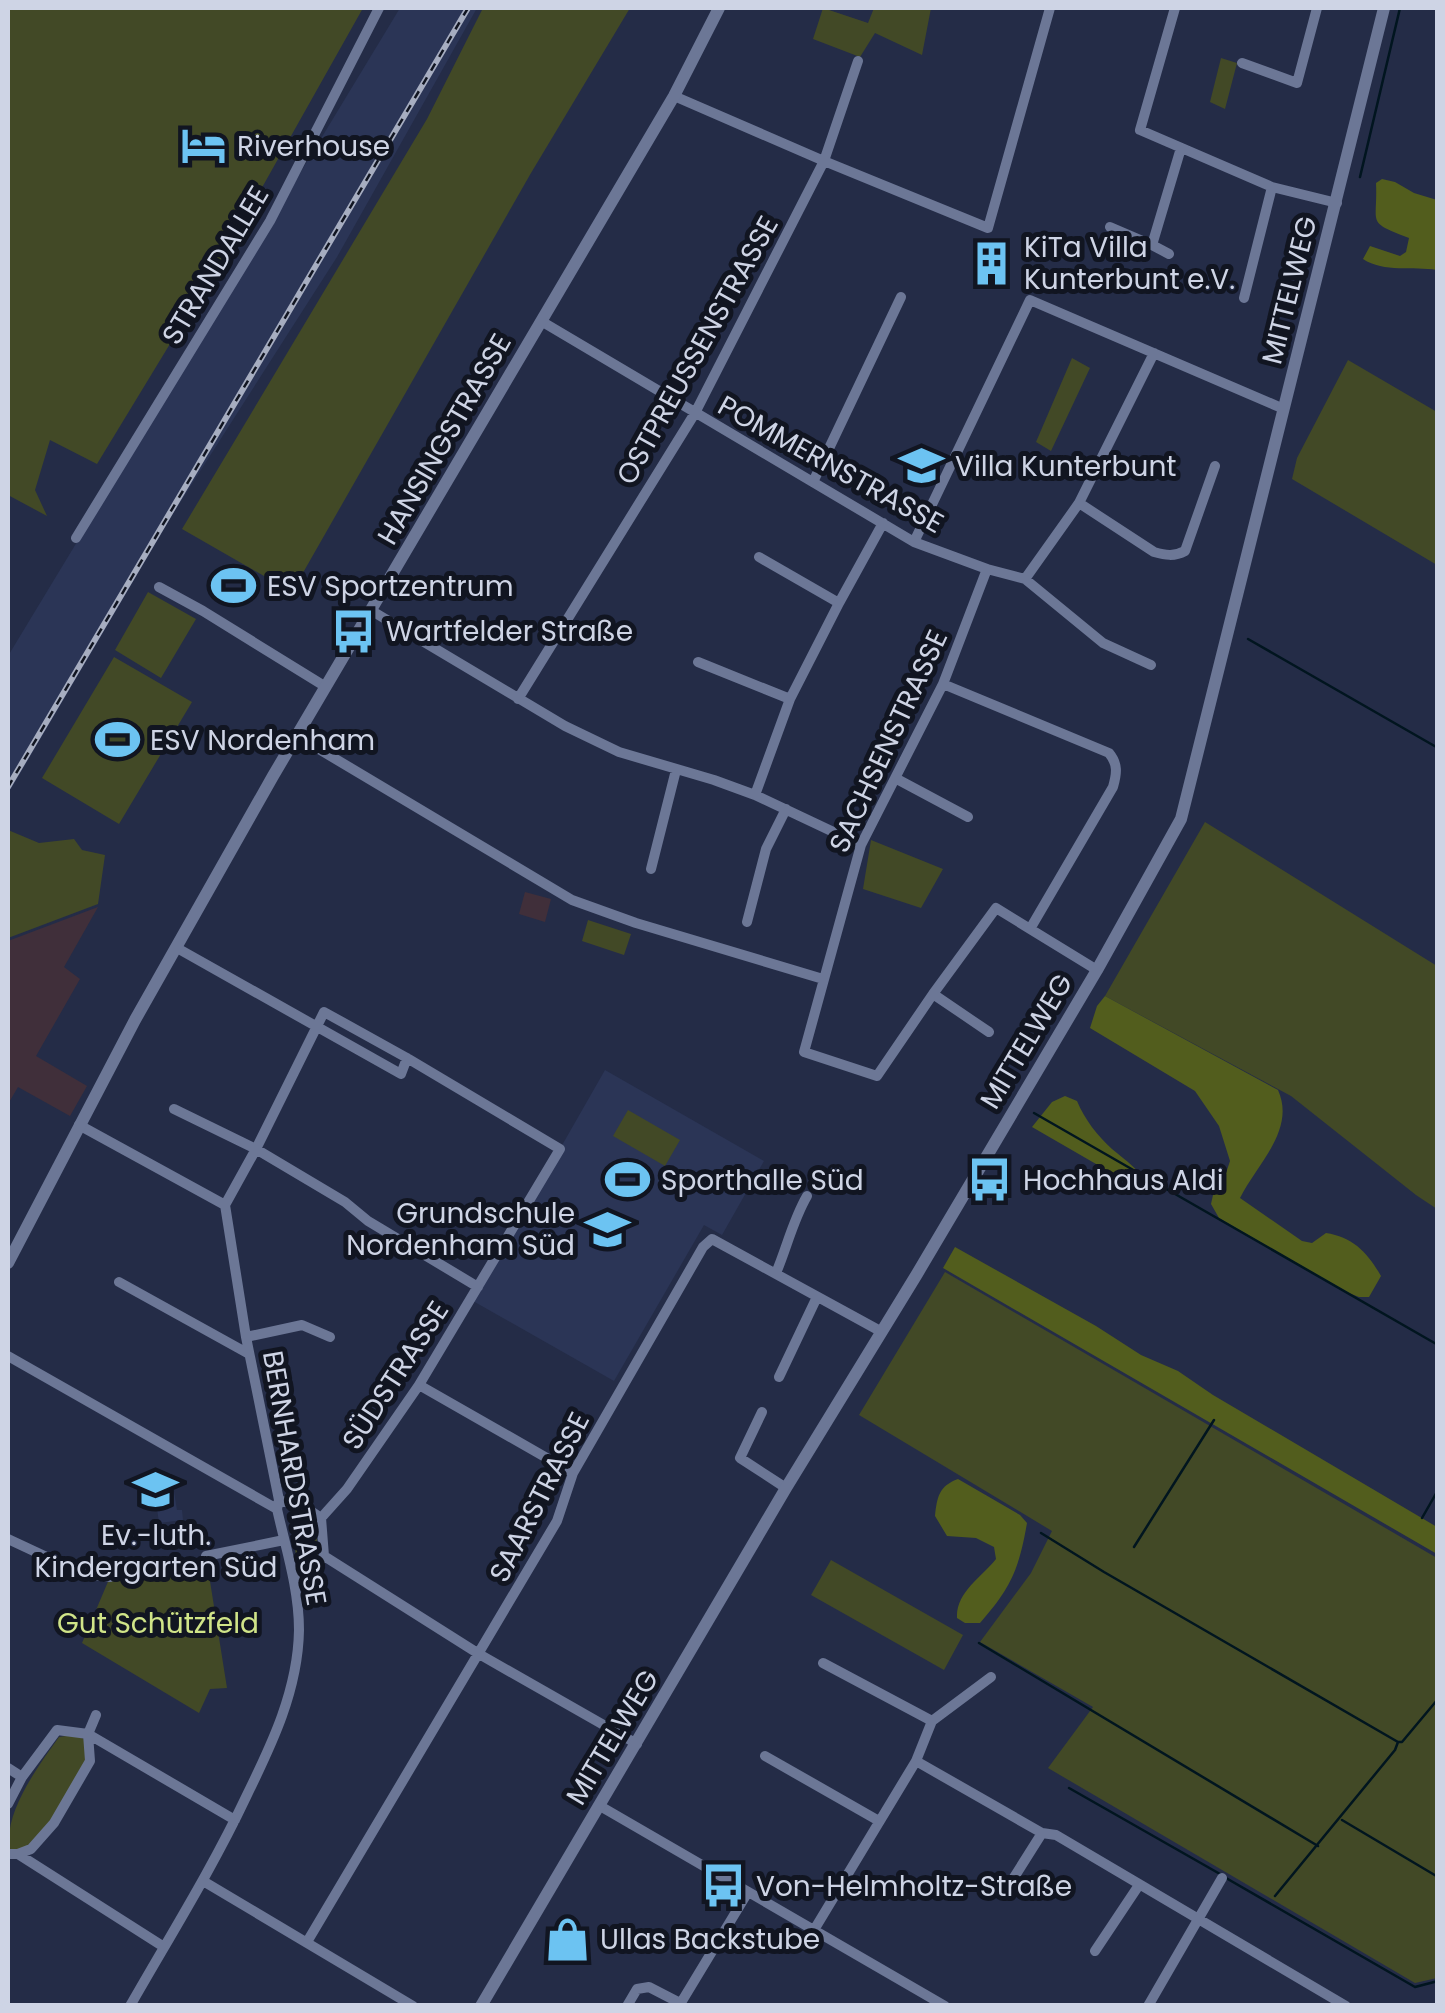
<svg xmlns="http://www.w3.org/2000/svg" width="1445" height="2013" font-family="Poppins,sans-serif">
  <rect width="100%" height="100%" fill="#242c47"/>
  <!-- industrial -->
  <path fill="#402f3a" d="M525,892L551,899L545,922L519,914Z
    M98,907L64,967L80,979L36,1056L87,1086L70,1116L18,1087L8,1104V941Z"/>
  <!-- built -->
  <path fill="#2b3556" d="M400,8H477L337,257L174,512L8,794V656Z
    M605,1070L764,1161L722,1235L704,1225L614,1381L473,1301Z
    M171,1473L177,1510H182L183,1520L159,1523L156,1501L141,1503L137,1478Z"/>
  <!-- green -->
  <path fill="#424926" d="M8,8H363L224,255L97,464L50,440L35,490L47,516L8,495Z
    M483,8H630L531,173L292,592L182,529L427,119Z
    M823,8L868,23L874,8H931L922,55L875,33L860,57L813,39Z
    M1221,58L1237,63L1225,109L1210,102Z
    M1072,358L1090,368L1051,451L1036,442Z
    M1348,360L1437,412V565L1292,479L1297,458Z
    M148,592L196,619L161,678L115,650Z
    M114,657L192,702L119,824L42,778Z
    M1205,822L1437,966V1209L1416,1195L1291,1096L1105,996Z
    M8,830L39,843L74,839L82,850L105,855L98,904L8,938Z
    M871,840L943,869L921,908L863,889Z
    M588,920L631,934L624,955L582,941Z
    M628,1110L680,1140L665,1166L613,1136Z
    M945,1272L1437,1558V1978L1415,1983L1048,1768L1093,1707L980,1642L1031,1573L1052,1531L859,1415Z
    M302,1516L316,1523L318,1557L305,1568L298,1567L290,1519Z
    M206,1556L227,1688L210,1689L199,1713L82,1643L110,1577Z
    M831,1560L963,1635L944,1670L811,1595Z
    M73,1735L87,1740L88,1761L53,1822L21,1852H11C0,1817 39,1765 59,1737Z"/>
  <!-- forest -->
  <path fill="#525d1d" d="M1382,179L1395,182L1414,193L1437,200V270C1413,266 1384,273 1363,259L1370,246L1400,256L1406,252L1409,238C1365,221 1378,225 1376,183Z
    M1105,996L1278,1090C1296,1130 1257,1164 1240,1198L1302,1241L1312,1243L1326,1233C1353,1237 1368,1253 1381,1276L1369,1297H1359L1346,1292L1219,1218L1211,1204L1215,1186L1226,1173L1230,1161L1219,1126L1195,1091L1090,1028L1097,1006Z
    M1065,1096L1077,1101C1085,1120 1097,1135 1112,1149C1126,1161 1140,1169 1147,1186L1141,1190L1032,1127L1052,1102Z
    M955,1247L1096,1326L1141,1355L1178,1371L1213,1395L1437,1527V1554L943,1268Z
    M958,1479L1020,1515L1027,1523C1019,1569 1011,1588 980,1623H965L957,1618C956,1592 981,1578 996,1559L994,1547L976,1538L947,1536L935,1516C937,1497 939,1486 958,1479Z"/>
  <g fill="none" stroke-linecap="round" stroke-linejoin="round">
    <!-- stream -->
    <path stroke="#01151f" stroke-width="2.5" d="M1360,177L1400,8
      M1248,639L1438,748
      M1034,1113L1438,1345
      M1422,1518L1438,1490
      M1041,1533L1104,1572L1398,1742
      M1134,1547L1214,1420
      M979,1643L1318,1846
      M1069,1788L1220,1874
      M1342,1820L1438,1877
      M1226,1878L1415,1987L1438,1981
      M1275,1896L1395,1750L1398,1742H1402L1438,1699"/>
    <!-- minor -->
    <path stroke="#6c7796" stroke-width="10" d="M1175,8L1140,130L1272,187L1337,203
      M1242,63L1297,83L1317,8
      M674,96L824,161L988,228L1050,8
      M1110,227L1152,245L1181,148
      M1152,245L1169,254
      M1244,298L1272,187
      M541,321L914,542L987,569L1025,579L1103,643L1151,665
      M813,482L901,297
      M1079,503L1154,552C1165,555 1174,557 1185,551L1215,466
      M76,538L270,221L379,8
      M914,542L1030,300L1284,409
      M759,557L839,603
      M987,569L943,684L861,845L804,1052L877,1076L933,994L996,908L1097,970
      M1025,579L1079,503L1154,353
      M159,587L203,611L326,687
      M372,611L565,726L619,752L714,780L755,795L861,845
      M698,662L790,699
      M943,684L1109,753C1118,764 1117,773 1113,787L1030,929
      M518,699L695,413L824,161L858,61
      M297,736L572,900L636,923L823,979
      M895,778L968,817
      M755,795L790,699L839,603L883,523
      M651,869L676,770
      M747,922L766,849L786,809
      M177,948L401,1074L407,1058
      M933,994L989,1032
      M174,1109L256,1149L345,1202L368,1221L478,1287
      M79,1125L225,1205L246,1337L279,1500L277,1509C286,1549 299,1589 299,1630C298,1690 272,1744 246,1797C212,1869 170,1936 130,2006
      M225,1205L256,1149L324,1012L407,1058L560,1149L419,1385L347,1489L321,1518
      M776,1273C787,1247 793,1220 807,1196
      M119,1282L249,1354
      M246,1337L302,1325L330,1337
      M8,1356L277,1509
      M779,1377L817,1297
      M419,1385L573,1473
      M762,1412L740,1458L786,1488
      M279,1500L306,1508L321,1518L324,1556C315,1567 309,1575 294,1579
      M8,1539L83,1574L110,1577
      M206,1556L284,1540
      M324,1556L479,1654L637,1744
      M823,1663L932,1721
      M96,1715L88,1734L235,1820
      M765,1756L879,1821
      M916,1761L1042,1833L1056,1835L1346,2006
      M8,1768L22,1777
      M8,1804L22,1777L57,1730L88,1734L90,1761L54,1823L31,1849L18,1854H9
      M600,1806L945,2006
      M18,1854L164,1947
      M203,1881L413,2006
      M994,1891L1013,1879L1042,1833
      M814,1930L916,1761L932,1721L991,1677
      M307,1942L557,1521L573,1473L703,1247L712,1239L882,1332
      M1095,1951L1139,1885
      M627,2006L637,1989L649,1987L680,2003
      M679,2006L748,1892
      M1148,2006L1222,1878"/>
    <!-- tertiary -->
    <path stroke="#6c7796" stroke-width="12" d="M8,1263L135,1020L273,776L674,96L719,8
      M481,2006L786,1488L917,1274L1097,970L1181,819L1384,8"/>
    <defs>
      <path id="rail" d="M8,787L468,8"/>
    </defs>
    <!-- rail casing -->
    <use href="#rail" stroke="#a6adc0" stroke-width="6"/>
    <!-- rail -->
    <use href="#rail" stroke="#111521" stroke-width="2.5" stroke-dasharray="8" stroke-linecap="butt"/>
  </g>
  <!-- icons -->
  <defs>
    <symbol id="hotel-bare" viewBox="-9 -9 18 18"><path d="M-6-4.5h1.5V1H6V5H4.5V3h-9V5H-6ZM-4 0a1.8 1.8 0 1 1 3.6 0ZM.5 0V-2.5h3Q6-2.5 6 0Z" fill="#6cc3f2" stroke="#111521" stroke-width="2.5" paint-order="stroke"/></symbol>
    <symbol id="building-bare" viewBox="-9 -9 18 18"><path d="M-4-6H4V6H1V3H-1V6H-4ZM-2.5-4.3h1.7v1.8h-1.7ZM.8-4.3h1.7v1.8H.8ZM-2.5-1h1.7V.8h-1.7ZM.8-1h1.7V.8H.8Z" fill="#6cc3f2" stroke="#111521" stroke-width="2.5" paint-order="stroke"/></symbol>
    <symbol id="school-bare" viewBox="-9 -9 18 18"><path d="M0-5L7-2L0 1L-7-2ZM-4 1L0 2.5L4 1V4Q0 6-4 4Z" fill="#6cc3f2" stroke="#111521" stroke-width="2.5" paint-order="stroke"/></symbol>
    <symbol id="stadium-bare" viewBox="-9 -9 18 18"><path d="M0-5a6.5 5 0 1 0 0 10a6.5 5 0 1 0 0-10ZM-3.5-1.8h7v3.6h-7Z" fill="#6cc3f2" stroke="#111521" stroke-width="2.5" paint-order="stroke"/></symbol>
    <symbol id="bus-bare" viewBox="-9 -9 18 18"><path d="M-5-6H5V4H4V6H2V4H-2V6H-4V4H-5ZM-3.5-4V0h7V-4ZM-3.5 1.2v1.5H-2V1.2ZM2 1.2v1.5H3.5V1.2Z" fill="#6cc3f2" stroke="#111521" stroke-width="2.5" paint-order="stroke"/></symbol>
    <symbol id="shop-bare" viewBox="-9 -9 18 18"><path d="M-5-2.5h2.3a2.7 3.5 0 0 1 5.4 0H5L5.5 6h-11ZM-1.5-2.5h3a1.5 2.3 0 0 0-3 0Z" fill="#6cc3f2" stroke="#111521" stroke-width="2.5" paint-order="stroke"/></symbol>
  </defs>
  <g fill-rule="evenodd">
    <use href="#hotel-bare" x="172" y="114" width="63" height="63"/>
    <use href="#building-bare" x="960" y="232" width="63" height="63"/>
    <use href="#school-bare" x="890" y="434" width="63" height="63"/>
    <use href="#stadium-bare" x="202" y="554" width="63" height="63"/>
    <use href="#bus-bare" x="322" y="600" width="63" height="63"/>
    <use href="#stadium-bare" x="86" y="708" width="63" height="63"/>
    <use href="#stadium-bare" x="596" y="1148" width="63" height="63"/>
    <use href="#bus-bare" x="958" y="1148" width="63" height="63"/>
    <use href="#school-bare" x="576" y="1198" width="63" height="63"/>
    <use href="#school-bare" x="124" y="1458" width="63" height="63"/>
    <use href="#bus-bare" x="692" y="1854" width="63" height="63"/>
    <use href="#shop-bare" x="536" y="1908" width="63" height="63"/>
  </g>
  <g text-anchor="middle" stroke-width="10" stroke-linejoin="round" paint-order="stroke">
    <!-- poi labels -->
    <g font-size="28" fill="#ced4e5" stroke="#111521" text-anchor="start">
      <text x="237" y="156">Riverhouse</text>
      <text x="1024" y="257">KiTa Villa<tspan x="1024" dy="32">Kunterbunt e.V.</tspan></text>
      <text x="955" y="476">Villa Kunterbunt</text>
      <text x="267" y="596">ESV Sportzentrum</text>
      <text x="386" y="641">Wartfelder Straße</text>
      <text x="150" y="750">ESV Nordenham</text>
      <text x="661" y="1190">Sporthalle Süd</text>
      <text x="1023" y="1190">Hochhaus Aldi</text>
      <text x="575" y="1223" text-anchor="end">Grundschule<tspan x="575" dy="32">Nordenham Süd</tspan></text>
      <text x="156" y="1545" text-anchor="middle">Ev.-luth.<tspan x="156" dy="32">Kindergarten Süd</tspan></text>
      <text x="756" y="1896">Von-Helmholtz-Straße</text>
      <text x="600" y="1949">Ullas Backstube</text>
    </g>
    <!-- street labels -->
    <g font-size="28" fill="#ced4e5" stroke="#111521">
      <text transform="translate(215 265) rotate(-59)" y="10">STRANDALLEE</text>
      <text transform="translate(1289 290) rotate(-76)" y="10">MITTELWEG</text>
      <text transform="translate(697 350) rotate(-61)" y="10">OSTPREUSSENSTRASSE</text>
      <text transform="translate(444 439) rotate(-60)" y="10">HANSINGSTRASSE</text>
      <text transform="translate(831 464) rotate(29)" y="10">POMMERNSTRASSE</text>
      <text transform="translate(888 741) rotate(-65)" y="10">SACHSENSTRASSE</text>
      <text transform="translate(1026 1041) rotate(-59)" y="10">MITTELWEG</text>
      <text transform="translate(395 1375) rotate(-57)" y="10">SÜDSTRASSE</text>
      <text transform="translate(295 1478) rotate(80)" y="10">BERNHARDSTRASSE</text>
      <text transform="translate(539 1497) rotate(-63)" y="10">SAARSTRASSE</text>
      <text transform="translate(612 1737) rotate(-59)" y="10">MITTELWEG</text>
    </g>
    <!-- park labels -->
    <g font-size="28" fill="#d0e488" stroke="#111521">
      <text x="158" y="1633">Gut Schützfeld</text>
    </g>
  </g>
  <!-- border -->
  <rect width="1445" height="2013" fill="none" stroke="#ced4e5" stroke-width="20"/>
</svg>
